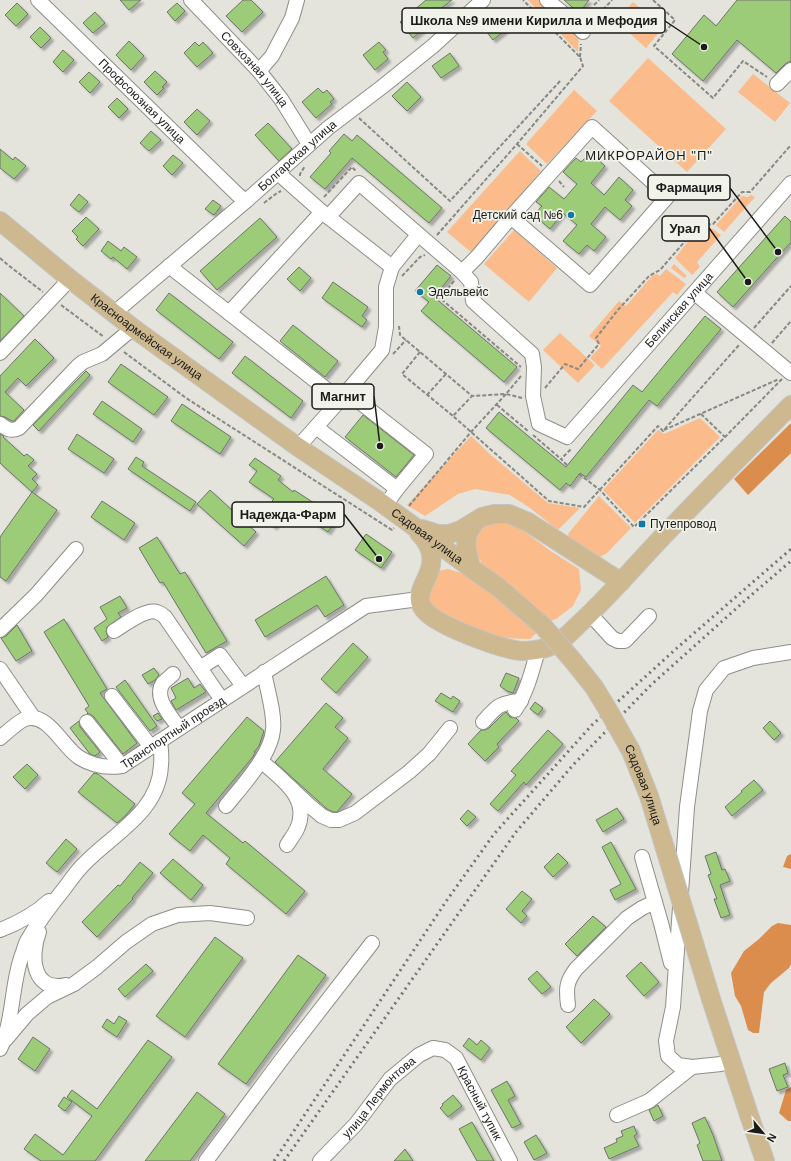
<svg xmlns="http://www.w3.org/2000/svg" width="791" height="1161" font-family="Arial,sans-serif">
  <defs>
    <filter id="shadow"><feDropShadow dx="3" dy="3" stdDeviation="1" flood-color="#0004"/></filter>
  </defs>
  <rect width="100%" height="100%" fill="#e4e4dd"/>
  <!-- green -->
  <path fill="#fbbb8a" d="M528,0H542L579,33L578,52Z
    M633,2L663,28L646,48L616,21Z
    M648,58L726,129L687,172L609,101Z
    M753,74L790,103L775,122L738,92Z
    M574,90L597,111L547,164L526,144Z
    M520,151L541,171L472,253L447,232Z
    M751,195L755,197L724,232L716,225L742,196L748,197Z
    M708,227L713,229L721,235L697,262L700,267L692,275L675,258L699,228Z
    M514,230L557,268L529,302L484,264Z
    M674,264L687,276L684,278L671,268Z
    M666,269L686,284L677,295L673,292L602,369L590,358L601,346L589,336L619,301L626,306L653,275L657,274L660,276Z
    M560,333L595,365L578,383L543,350Z
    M700,418L720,437L635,523L603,490L658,430L664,434Z
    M471,436L492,456L548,503L580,508L558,530L530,508L510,495L475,489L458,494L425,516L407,505Z
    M599,496L631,528L607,553L600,557C586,553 573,549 568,534Z
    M509,520L552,552L579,569L581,590L573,606L556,619L548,622L530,639L498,638L437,611L428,602V586L438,571L448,569L461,573L470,578L481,561L474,552L471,537L478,524Z"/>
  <!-- forest -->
  <path fill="#db8d4e" d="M791,423V453L748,495L734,479Z
    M791,854V869L783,867L787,856Z
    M778,923L791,925V964L789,968L771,983L764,992L759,1033H753L748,1030L741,1006L735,996L731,973L744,951L759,939L772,926Z
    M791,1087V1121H788L779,1113L786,1090Z"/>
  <!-- building -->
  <path fill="#9ccc78" stroke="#70736d" filter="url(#shadow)" d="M120,0H141L129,10Z
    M243,0H251L263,12L242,32L226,16Z
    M426,0H452L431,16L434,20L413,38L400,22Z
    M564,0H589L579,13Z
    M737,0H791V61L785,64L776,73L737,40L703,81L672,54L704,15L716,26Z
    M17,3L28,14L16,26L5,15Z
    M177,3L185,11L175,21L167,12Z
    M95,12L105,23L93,33L83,23Z
    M497,15L508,28L493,40L483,27Z
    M40,27L51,38L41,48L30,37Z
    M129,41L144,56L131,70L116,55Z
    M195,42L199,46L203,42L213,53L197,67L184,53Z
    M379,42L386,50L383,52L388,59L375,70L363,55Z
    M63,50L74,60L63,72L53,62Z
    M450,53L459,66L441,78L432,66Z
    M155,71L167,82L162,87L164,88L157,95L144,82Z
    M89,72L100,82L90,93L79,82Z
    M407,82L421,97L407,111L392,96Z
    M318,88L323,93L327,90L334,99L330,102L332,104L316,118L302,102Z
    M117,98L128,109L119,118L108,107Z
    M197,109L210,121L197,135L184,122Z
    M268,123L292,149L279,161L255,135Z
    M151,131L161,140L149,151L140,143Z
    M344,134L352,141L357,135L442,208L429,223L352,158L325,189L310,177L331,153L329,151Z
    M0,149L13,160L15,157L26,166L14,179L0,168Z
    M590,153L605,166L591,183L604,195L619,177L633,190L625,200L632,206L620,220L605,207L591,224L606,237L594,251L587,245L579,254L563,241L577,225L563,213L550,229L534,215L542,206L536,202L549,187L564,199L577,184L563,172L576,158L581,162Z
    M173,155L183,163L172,175L163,166Z
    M79,194L88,202L79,212L70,205Z
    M213,200L221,206L214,215L205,209Z
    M785,216L791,222V242L733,307L717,292Z
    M86,217L99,229L83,246L76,239L78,237L72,231Z
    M260,218L277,237L217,290L200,271Z
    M108,241L121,251L124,247L137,257L127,269L113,257L111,259L101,251Z
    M437,265L451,276L434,297L517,367L504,382L421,311L429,302L415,291Z
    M299,267L311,278L300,291L287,279Z
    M333,282L368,307L362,316L367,320L362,327L322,298Z
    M0,293L24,316L0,341Z
    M169,293L233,342L219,359L156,310Z
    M705,316L721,329L657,406L649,400L586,477L580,473L570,486L566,483L560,490L486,428L499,412L566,467L633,385L642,392Z
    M293,325L338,361L325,377L280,341Z
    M35,339L54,358L26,386L18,378L5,392L24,410L14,421H12L5,417L0,416V376Z
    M245,356L303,401L291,418L232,373Z
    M121,364L168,397L154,415L108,382Z
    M86,371L90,375L39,431L33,425Z
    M102,401L142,429L133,442L93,414Z
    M182,404L231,437L220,454L171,421Z
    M363,415L414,455L396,477L345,437Z
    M0,434L4,436L3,437L24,456L27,454L34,460L28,466L37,474L32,479L38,485L32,492L0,463Z
    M77,434L114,459L104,473L68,449Z
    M136,457L144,462L142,466L196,502L190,511L128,469Z
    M255,458L281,476L278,480L293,492L294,490L337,518L328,532L290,507L274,527L261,517L273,502L272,501L274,499L249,482L257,471L249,465Z
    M210,490L256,532L244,546L197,504Z
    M32,492L57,510L6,581L0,577V537Z
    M102,501L135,523L124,540L91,517Z
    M366,534L392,552L381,568L355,550Z
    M157,537L180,574L185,572L227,641L206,653L163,582L160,583L139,548Z
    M326,576L344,605L325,617L317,605L265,637L255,620Z
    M120,596L127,608L118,613L121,617L107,627L106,632L108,637L102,641L94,628L107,619L100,607Z
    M64,619L107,689L100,693L137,743L123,754L94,717L90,714H87L88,713L85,709L89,706L44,632Z
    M17,625L32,651L16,661L1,638L6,636Z
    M353,643L368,657L336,693L321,679Z
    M154,668L159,675L155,680L148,684L142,675Z
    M506,673L519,678L513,693L507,691L500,686Z
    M188,678L194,688L200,684L206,692L176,710L171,701L176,698L171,688Z
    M125,680L157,726L150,731L116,687Z
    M441,693L451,699L453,696L460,701L453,712L435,701Z
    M535,702L543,708L538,715L530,709Z
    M326,703L343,718L335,727L348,738L323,769L352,794L337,812H333L327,809L275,762Z
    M506,712L510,717L516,718L519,721L497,744L499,747L485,761L468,744L481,730H485L489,728L501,716Z
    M158,713L162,719L157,721L153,716Z
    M247,717L264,731L259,746L254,752L255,753L252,758L206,813L243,843L245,841L305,891L286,914L226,864L230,858L203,835L190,851L169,834L195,804L182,793Z
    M79,721L80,727L100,752L95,756L90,754L70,728Z
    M770,721L781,733L774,740L763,728Z
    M548,730L563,744L526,785L524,782L498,811L490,804L516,775L511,771Z
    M27,764L38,775L25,789L13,777Z
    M94,773L98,774L135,804L126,815L117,823L78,792Z
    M754,780L763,790L732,816L725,807L742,792L741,791Z
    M617,808L624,819L603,832L596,820Z
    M468,810L476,817L467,826L460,819Z
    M66,839L77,849L57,872L46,863Z
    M611,842L636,889L615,900L610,890L621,884L602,847Z
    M716,852L722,870L725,869L730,881L720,885L730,915L721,918L714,899H717L708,875L711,874L705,856Z
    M558,853L568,863L553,877L544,867Z
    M173,859L203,885L191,900L160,873Z
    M140,862L153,873L132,898L133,899L97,937L82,922L118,885L120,886Z
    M522,891L532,899L522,911L527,916L521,923L506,909Z
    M593,916L606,927L577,956L565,944Z
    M215,937L243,958L185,1037L156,1016Z
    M298,955L326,975L246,1084L218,1064Z
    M641,962L659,982L644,996L626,976Z
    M146,964L153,971L125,997L118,989Z
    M537,971L551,987L542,994L528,979Z
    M594,999L610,1014L581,1043L566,1027Z
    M119,1016L127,1021L117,1037L102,1027L107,1019L114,1024Z
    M33,1037L50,1049L35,1071L18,1059Z
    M469,1038L477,1045L481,1040L490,1048L481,1060L463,1046Z
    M148,1040L172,1057L95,1161H41L24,1149L35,1134L63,1155L92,1116L67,1097L72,1090L97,1109Z
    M785,1063L788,1073L783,1075L788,1087L777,1091L769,1069Z
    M507,1081L515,1096L508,1100L521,1124L512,1128L491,1090Z
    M197,1092L225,1114L190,1161H145Z
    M453,1095L462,1106L448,1117L440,1108L443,1105L442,1104Z
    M64,1097L72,1102L65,1111L58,1106Z
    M658,1105L663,1116L654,1121L649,1110Z
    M705,1117L713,1135L722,1161H703L697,1145L700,1143L692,1123Z
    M472,1122L494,1161H477L459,1129Z
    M634,1126L637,1134L634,1136L639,1146L609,1159L604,1148L617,1142L616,1139L623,1136L621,1131Z
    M536,1135L547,1153L534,1160L524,1142Z
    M405,1149L413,1161H394Z"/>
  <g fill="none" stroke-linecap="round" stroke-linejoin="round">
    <defs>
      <g id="minor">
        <path id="s1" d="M38,0L238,195L246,201"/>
        <path id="s2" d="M191,0L259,71L281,99L309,144"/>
        <path d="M547,0L571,20L583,32"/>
        <path d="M259,71L272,56L292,18L297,0"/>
        <path d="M777,84L791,70"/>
        <path d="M278,173L322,212L392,267L418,235"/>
        <path id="s3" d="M328,217L359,183L462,272L471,282L473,301L532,354L534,367L533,396L539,424L567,437L791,183"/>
        <path d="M169,266L340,400"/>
        <path d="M462,272L477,257L511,217L590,285L668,196L592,127L511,217"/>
        <path d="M695,293L791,373"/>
        <path d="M229,313L322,212"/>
        <path id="s4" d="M113,314L246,201L328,128L382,87L433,46L483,0"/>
        <path d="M0,353L70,279"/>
        <path d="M347,392L426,454L397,489L385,506"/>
        <path d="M0,424C7,429 11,432 19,428L77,367L83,362L102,354L133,328"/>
        <path d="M316,427L397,489"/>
        <path d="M298,447L340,400L382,350L386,327V287L392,267"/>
        <path d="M590,614L612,638L618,641H625L649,616"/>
        <path d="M0,630L36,595L76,549"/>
        <path d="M114,631C124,625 146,608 157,612C160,613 163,615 165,617L222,700"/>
        <path d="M200,668L220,655L243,686"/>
        <path d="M0,669L33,717"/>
        <path d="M173,674C170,677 166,680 163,683C153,698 171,716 179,728"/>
        <path d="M112,696L151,747"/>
        <path d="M515,710C527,692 532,671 538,650"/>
        <path d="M87,722L122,766"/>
        <path d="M483,722C496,707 500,702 521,701"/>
        <path id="s5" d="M0,738C6,733 19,721 25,719C48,711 63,748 80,758C93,766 108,768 122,766L366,606L419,599"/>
        <path d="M261,761C281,779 311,798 297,829C294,835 290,840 287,845"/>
        <path d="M289,786L310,806L322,816L331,820H339L355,813L409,772L429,754L450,728"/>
        <path d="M226,806C242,786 271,755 273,730C275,714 267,689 264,672"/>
        <path d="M642,857L661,923L671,963"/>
        <path d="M0,930C18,923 35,914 49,901"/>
        <path d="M39,932C30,955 32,993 66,985"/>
        <path d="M568,1005C566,989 566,982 576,969L627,918L642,908L655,902"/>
        <path d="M6,1039L27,1014L47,997L74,984L97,967L126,942L152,924L178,915L210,913L247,918"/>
        <path d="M0,1049C14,1020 11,985 22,955C24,950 25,945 27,941C38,922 51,905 64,889C70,881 76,872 83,865C112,834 159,813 161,765C162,757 161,749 160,741"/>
        <path d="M731,1062L721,1064L692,1067L678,1065L668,1056L666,1041L673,1007L687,807L700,711L706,690L724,668L753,658L791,652"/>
        <path d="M617,1115L649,1101L692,1067"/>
        <path d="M206,1161L282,1059L372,943"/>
        <path id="s6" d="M320,1161L356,1124L390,1079L419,1055L433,1048L445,1050L456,1058L510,1161"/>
      </g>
      <g id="major">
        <path id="s7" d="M0,221L70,279L133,328L298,447L379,501L475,571"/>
        <path d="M422,529L438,534H449L461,530L482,517L494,514H509L528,522L621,582"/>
        <path d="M419,533C429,543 435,557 429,572C424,586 412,599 427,613C442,627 500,649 521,651C531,651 542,650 551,646C561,642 571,632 579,624C604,601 627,575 650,550C696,501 744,453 791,405"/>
        <path d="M471,567C466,549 462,537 475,522"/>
        <path d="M711,999L749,1115L765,1161"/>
      </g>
    </defs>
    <!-- minor casing -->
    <use href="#minor" stroke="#8e8e88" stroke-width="16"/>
    <!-- major casing -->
    <use href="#major" stroke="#c3c3c3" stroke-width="20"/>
    <!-- path -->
    <path stroke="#898984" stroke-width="2" stroke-dasharray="4 2" stroke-linecap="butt" d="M653,0L675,20L654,46L713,98L743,61L767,77
      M594,5L599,0
      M591,23L612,0
      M580,57L581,44
      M359,118L450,201L561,80
      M517,144L542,166
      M300,176V174L305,166
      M559,181L564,187
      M324,197L352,167L357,172
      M264,203L277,193L281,191
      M437,235L517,144L583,66L580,57L523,0
      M0,258L8,265L43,292
      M402,276L420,257L425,255
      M454,281L440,298L521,367
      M61,305L104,337
      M399,326L400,335L472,396L453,416L549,501L584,507L658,426L663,431L739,345
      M754,328L791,286
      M772,343L791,321
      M124,352L186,398L392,530L394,528
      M420,352L402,374L453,416
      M393,354L406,340
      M521,376L506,394L522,398
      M545,388L565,364L578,369L599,344L596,338L617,311L649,276L660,270L699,225L713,224L742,192H750L791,145
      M427,395L446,374
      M497,405L528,431
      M701,414L725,437
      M664,430L779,379
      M533,435L561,459
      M567,465L561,459L571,449
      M579,474L600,490L634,527L725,437L782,379
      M409,506L471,432L506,394L472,396"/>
    <!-- minor -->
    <use href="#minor" stroke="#fff" stroke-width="14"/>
    <!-- major -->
    <use href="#major" stroke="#cdb890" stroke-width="18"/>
    <!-- rail -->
    <path stroke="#757571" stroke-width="3" stroke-dasharray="2 4" stroke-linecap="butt" d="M274,1161L447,900L494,834L592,725L677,648L791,549
      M284,1161L516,832L573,765L651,685L749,597L791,561"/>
    <defs>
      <g id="major-bridge">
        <path id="s8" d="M475,571L498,587L543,626L574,662L594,687L608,710L631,751L649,796L711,999"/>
      </g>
    </defs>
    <!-- major-bridge casing -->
    <use href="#major-bridge" stroke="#c3c3c3" stroke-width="20" stroke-linecap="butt"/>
    <!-- major-bridge -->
    <use href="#major-bridge" stroke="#cdb890" stroke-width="18"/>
  </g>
  <!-- markers -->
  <g fill="#107aa4" stroke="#f1f2ea" stroke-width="1.5">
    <circle cx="571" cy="215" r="4"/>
    <circle cx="420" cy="292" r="4"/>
    <rect x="638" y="520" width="8" height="8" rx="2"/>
  </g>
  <g text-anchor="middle" stroke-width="3.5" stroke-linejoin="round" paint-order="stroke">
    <!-- street labels -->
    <g font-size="12" fill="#1a1a18" stroke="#f1f2ea">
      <text dy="4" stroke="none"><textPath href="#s2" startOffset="94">Совхозная улица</textPath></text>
      <text dy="4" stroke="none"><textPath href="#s1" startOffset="145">Профсоюзная улица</textPath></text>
      <text dy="4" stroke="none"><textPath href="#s4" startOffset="243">Болгарская улица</textPath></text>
      <text dy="4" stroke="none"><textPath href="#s3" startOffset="565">Белинская улица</textPath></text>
      <text dy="4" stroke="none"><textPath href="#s7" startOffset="187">Красноармейская улица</textPath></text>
      <text dy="4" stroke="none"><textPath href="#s7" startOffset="531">Садовая улица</textPath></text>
      <text dy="4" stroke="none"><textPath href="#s5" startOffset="207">Транспортный проезд</textPath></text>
      <text dy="4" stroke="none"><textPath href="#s8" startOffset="277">Садовая улица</textPath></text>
      <text dy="4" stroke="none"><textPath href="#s6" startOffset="87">улица Лермонтова</textPath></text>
      <text dy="4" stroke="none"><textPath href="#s6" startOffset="238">Красный тупик</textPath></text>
    </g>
    <!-- poi labels -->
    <g font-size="12" fill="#1a1a18" stroke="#f1f2ea" text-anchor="start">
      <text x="563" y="219" text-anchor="end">Детский сад №6</text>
      <text x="428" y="296">Эдельвейс</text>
      <text x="650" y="528">Путепровод</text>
    </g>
    <!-- neighbourhood labels -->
    <g font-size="13" letter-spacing="1" fill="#1a1a18" stroke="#f1f2ea">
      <text x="649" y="160">МИКРОРАЙОН "П"</text>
    </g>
  </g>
  <!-- callouts -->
  <path fill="none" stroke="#1a1a18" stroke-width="1.5" d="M704 47L665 21M778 252L730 188M748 282L709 228M380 446L374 396M379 559L344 514"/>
  <g fill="#1a1a18" stroke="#f1f2ea" stroke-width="1.5">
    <circle cx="704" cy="47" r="4"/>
    <circle cx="778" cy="252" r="4"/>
    <circle cx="748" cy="282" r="4"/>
    <circle cx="380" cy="446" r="4"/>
    <circle cx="379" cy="559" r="4"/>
  </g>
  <g fill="#f1f2ea" stroke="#1a1a18" stroke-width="1.5">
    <rect x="402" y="8" width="263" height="25" rx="4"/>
    <rect x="648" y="175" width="82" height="25" rx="4"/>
    <rect x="662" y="216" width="47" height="25" rx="4"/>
    <rect x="312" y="384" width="62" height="25" rx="4"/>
    <rect x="232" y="502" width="112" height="25" rx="4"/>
  </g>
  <g font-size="13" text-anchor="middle" font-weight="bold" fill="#1a1a18">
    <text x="534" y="25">Школа №9 имени Кирилла и Мефодия</text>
    <text x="689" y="192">Фармация</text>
    <text x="685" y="233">Урал</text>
    <text x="343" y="401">Магнит</text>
    <text x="288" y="519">Надежда-Фарм</text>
  </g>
  <!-- north arrow -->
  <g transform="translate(763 1133) rotate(119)" stroke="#f1f2ea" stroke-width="3" paint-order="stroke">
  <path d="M0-3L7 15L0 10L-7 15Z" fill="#1a1a18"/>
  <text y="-6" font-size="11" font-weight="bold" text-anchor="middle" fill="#1a1a18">N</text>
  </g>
</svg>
